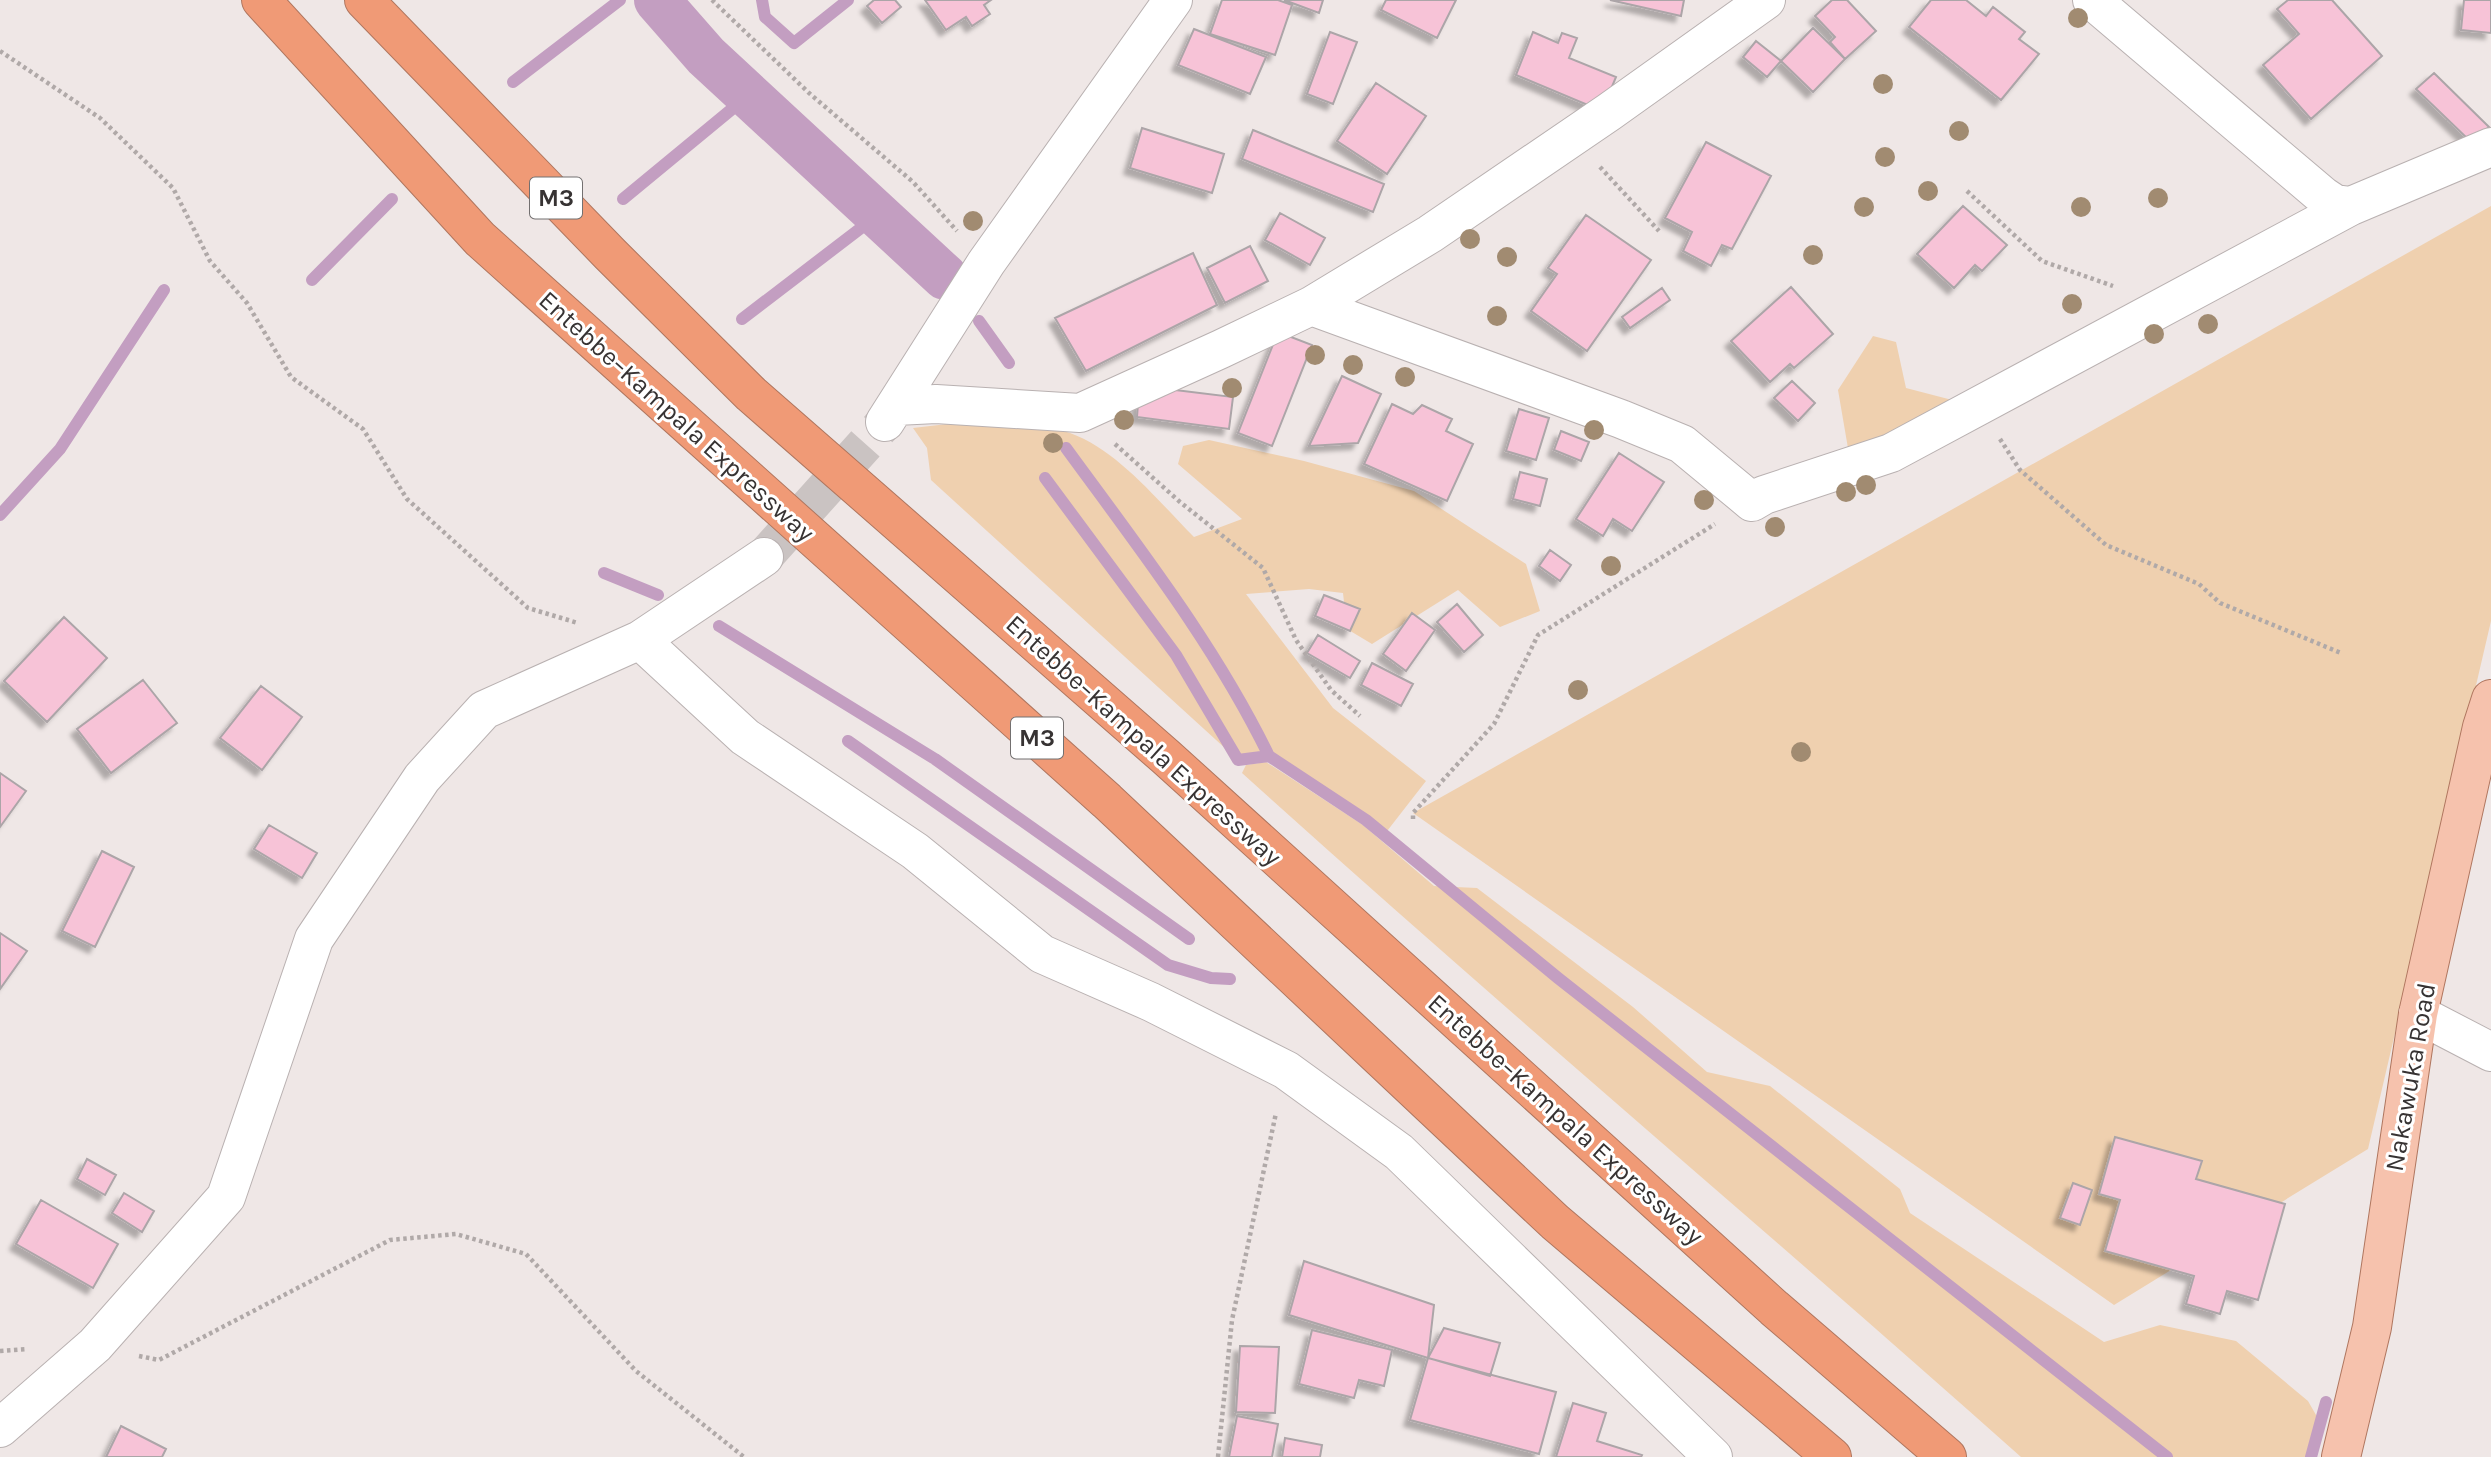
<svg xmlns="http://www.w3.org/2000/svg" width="2491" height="1457" font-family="Karla,sans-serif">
  <defs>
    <filter id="shadow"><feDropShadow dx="-6" dy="6" stdDeviation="2" flood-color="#0004"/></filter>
  </defs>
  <rect width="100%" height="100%" fill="#efe7e6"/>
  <!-- green -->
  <path fill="#efd0af" d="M2491,206V621L2368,1149L2114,1305L1413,813Z
    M1873,336L1896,342L1906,388L1956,401L1849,454L1838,390Z
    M956,423C993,424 1035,421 1070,433C1118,450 1159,502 1194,537L1242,519L1178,464L1183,446L1209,440L1304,461L1414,491L1526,564L1540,611L1500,627L1458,590L1372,644L1347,629L1343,593L1309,589L1246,594L1333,708L1426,781L1384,835L1366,820L1269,756L1238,760L931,480L927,448L913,428Z
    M1266,762L1363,825L1434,886L1477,888L1633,1007L1707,1072L1770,1086L1900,1189L1910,1213L2104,1342L2160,1325L2236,1341L2308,1401L2320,1422L2310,1457H2021C1763,1227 1498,1005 1242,773L1246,765Z"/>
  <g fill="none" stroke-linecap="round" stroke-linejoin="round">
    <!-- stream -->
    <path stroke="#c39ec1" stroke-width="12" d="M762,0L765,17L794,43L848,0
      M513,82L620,0
      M623,199L749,95
      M312,280L392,199
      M742,319L878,215
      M979,321L1009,363
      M1066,448C1139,548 1215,645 1269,756
      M1045,478L1176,655L1238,760L1269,756L1366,820L1558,978L2167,1457
      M0,515L60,449L164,290
      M604,573L658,595
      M719,626L935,759L1189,939
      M848,741L1168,965L1211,978L1230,979
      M2311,1457L2326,1402"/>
    <!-- canal -->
    <path stroke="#c39ec1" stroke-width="46" d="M657,0L706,56L945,277"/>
  </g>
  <!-- building -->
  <path fill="#f7c3d7" stroke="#aca5a8" stroke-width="2" filter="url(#shadow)" d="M874,0H895L901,7L882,23L867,6Z
    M925,0H991L984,5L990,14L972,26L966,17L946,30Z
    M1222,0H1278L1292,5L1275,55L1210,34Z
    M1284,0H1323L1319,13Z
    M1386,0H1456L1437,38L1381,10Z
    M1610,0H1684L1681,16Z
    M1832,0H1847L1876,31L1845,59L1830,42L1835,37L1815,16Z
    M1931,0H1966L1986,16L1993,7L2025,32L2019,39L2039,54L2001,100L1909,27Z
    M2288,0H2332L2382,56L2311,119L2263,65L2299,34L2277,9Z
    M2464,0H2491V33L2461,30Z
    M1813,28L1845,59L1813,92L1781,61Z
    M1194,29L1266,57L1250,94L1178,65Z
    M1330,32L1357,42L1333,104L1307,94Z
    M1533,32L1558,43L1562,33L1577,38L1569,58L1616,77L1602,111L1516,75Z
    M1756,41L1781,61L1767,77L1743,57Z
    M2434,73L2489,127L2471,142L2416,89Z
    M1376,83L1426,116L1387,174L1337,141Z
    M1142,128L1224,154L1212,193L1130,168Z
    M1253,130L1384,184L1373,212L1242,159Z
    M1706,142L1771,176L1732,249L1722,245L1711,266L1683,251L1692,232L1665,218Z
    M1963,206L2007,245L1982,271L1975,265L1954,288L1917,254Z
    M1280,213L1325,238L1310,265L1265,240Z
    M1586,215L1651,260L1587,351L1531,311L1557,274L1548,268Z
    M1250,246L1268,281L1225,303L1207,268Z
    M1193,253L1217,305L1086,371L1055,318Z
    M1791,287L1833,334L1794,368L1790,364L1770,382L1731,341Z
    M1662,288L1670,300L1630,328L1622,317Z
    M1278,332L1312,345L1272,446L1238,433Z
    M1342,376L1381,394L1358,443L1309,446Z
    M1792,381L1815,403L1798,421L1774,398Z
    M1167,389L1233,397L1229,429L1137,417L1138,403Z
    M1392,404L1413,414L1422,405L1452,419L1446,431L1473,444L1447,501L1364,464Z
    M1519,409L1549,418L1536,460L1506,451Z
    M1561,431L1589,442L1581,461L1554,450Z
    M1619,453L1664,482L1632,531L1613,519L1603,536L1576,519Z
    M1520,472L1547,479L1540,506L1513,499Z
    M1550,550L1571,565L1560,581L1539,566Z
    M1324,595L1360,609L1350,631L1315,616Z
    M1457,604L1483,635L1464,652L1437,622Z
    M1412,613L1435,630L1406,671L1383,654Z
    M64,617L107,658L47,722L4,681Z
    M1318,635L1360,661L1350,678L1307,653Z
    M1372,663L1413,684L1401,706L1361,685Z
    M143,680L177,723L111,773L77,729Z
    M261,686L302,717L262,770L220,738Z
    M0,773L26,791L0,827Z
    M269,825L317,853L302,878L254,849Z
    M102,851L134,867L95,947L62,931Z
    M0,933L27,951L0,989Z
    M2115,1137L2202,1161L2196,1179L2285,1204L2258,1300L2227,1291L2220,1314L2186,1304L2194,1276L2105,1251L2120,1200L2099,1194Z
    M87,1159L116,1175L105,1195L77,1179Z
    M2073,1183L2092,1190L2080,1225L2060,1218Z
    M124,1193L154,1211L142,1232L112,1213Z
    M41,1200L118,1244L93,1288L16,1244Z
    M1304,1261L1434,1305L1428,1358L1289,1315Z
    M1444,1328L1500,1343L1490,1376L1428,1358Z
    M1312,1330L1392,1350L1384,1386L1359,1380L1354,1398L1299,1384Z
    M1240,1346L1279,1347L1275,1413L1236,1412Z
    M1428,1358L1556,1392L1539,1454L1410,1420Z
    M1573,1403L1606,1413L1597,1441L1642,1455L1641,1457H1556Z
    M1237,1416L1278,1424L1272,1457H1229Z
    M121,1426L166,1449L162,1457H106Z
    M1285,1438L1322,1445L1320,1457H1282Z"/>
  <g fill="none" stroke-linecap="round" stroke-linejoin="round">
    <!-- minor-tunnel -->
    <path stroke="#cac3c2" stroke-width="38" stroke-dasharray="38 19" stroke-linecap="butt" d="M764,557L885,422"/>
    <defs>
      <path id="minor" d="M2092,0L2323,196L2335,204L2351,206L2491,147
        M1311,306L1621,419L1682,444L1752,502L1764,495L1891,453L2351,206
        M896,406L936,404L1080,413L1221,349L1311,306L1430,234L1609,112L1766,0
        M885,422L986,263L1173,0
        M640,640L745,737L915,851L1042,954L1151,1002L1286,1070L1399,1152L1713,1457
        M2418,1014L2491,1052
        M0,1428L95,1345L226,1197L314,939L422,778L484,710L640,640L764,557"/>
      <path id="major" d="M2341,1457L2372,1327L2418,1014L2482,727L2491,699"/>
      <path id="highway" d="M261,0L480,239L1107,801L1555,1222L1832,1457
        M364,0L610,254L751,394L1166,757L1774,1308L1947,1457"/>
    </defs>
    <!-- minor casing -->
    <use href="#minor" stroke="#b9b1b1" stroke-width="40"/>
    <!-- major casing -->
    <use href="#major" stroke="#af765f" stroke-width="40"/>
    <!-- highway casing -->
    <use href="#highway" stroke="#af765f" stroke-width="40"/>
    <!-- path -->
    <path stroke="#b0a9a8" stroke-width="4.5" stroke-dasharray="3.5 3.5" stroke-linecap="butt" d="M712,0L809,93L913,182L957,231
      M0,51L100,118L173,188L210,261L247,303L291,377L363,429L407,499L528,608L578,623
      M1600,167L1659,231
      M1967,191L2042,261L2113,286
      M2000,439L2020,470L2106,545L2199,584L2220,603L2341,653
      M1115,444L1180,502L1263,568L1296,640L1331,690L1360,716
      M1413,819V813L1494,724L1538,635L1715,524
      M0,1351L27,1349
      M139,1356L159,1360L390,1240L456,1234L526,1254L636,1371L744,1457
      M1218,1457L1232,1320L1276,1113"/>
    <!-- minor -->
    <use href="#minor" stroke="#fff" stroke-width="38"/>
    <!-- major -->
    <use href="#major" stroke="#f6c2ad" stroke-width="38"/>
    <!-- highway -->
    <use href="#highway" stroke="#f09a76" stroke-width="38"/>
  </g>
  <!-- trees -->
  <g fill="#a18b71">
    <circle cx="2078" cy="18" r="10"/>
    <circle cx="1883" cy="84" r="10"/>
    <circle cx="1959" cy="131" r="10"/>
    <circle cx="1885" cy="157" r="10"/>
    <circle cx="1928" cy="191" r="10"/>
    <circle cx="2158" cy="198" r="10"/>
    <circle cx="1864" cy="207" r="10"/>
    <circle cx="2081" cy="207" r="10"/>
    <circle cx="973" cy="221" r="10"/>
    <circle cx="1470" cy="239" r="10"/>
    <circle cx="1813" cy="255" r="10"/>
    <circle cx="1507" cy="257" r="10"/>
    <circle cx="2072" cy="304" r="10"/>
    <circle cx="1497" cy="316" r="10"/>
    <circle cx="2208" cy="324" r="10"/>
    <circle cx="2154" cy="334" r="10"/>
    <circle cx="1315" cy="355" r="10"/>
    <circle cx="1353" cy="365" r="10"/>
    <circle cx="1405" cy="377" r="10"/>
    <circle cx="1232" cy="388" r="10"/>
    <circle cx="1124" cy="420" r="10"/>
    <circle cx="1594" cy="430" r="10"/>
    <circle cx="1053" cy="443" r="10"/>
    <circle cx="1866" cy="485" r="10"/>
    <circle cx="1846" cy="492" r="10"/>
    <circle cx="1704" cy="500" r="10"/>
    <circle cx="1775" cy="527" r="10"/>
    <circle cx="1611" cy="566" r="10"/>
    <circle cx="1578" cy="690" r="10"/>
    <circle cx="1801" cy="752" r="10"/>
  </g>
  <g text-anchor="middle" stroke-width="6" stroke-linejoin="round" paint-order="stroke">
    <!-- shield labels -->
    <g fill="#fff" stroke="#737070" stroke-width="2">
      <rect x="530" y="177.5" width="52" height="41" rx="5"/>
      <rect x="1011" y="717.5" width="52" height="41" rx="5"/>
    </g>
    <g font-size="24" font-weight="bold" fill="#373333">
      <text x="556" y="206">M3</text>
      <text x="1037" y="746">M3</text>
    </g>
    <!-- street labels -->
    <g font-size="26" fill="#373333" stroke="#fff">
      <text transform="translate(677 416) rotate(42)" y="9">Entebbe–Kampala Expressway</text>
      <text transform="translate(1144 740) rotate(42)" y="9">Entebbe–Kampala Expressway</text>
      <text transform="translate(2410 1077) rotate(-80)" y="9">Nakawuka Road</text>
      <text transform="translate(1566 1119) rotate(42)" y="9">Entebbe–Kampala Expressway</text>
    </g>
  </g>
</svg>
